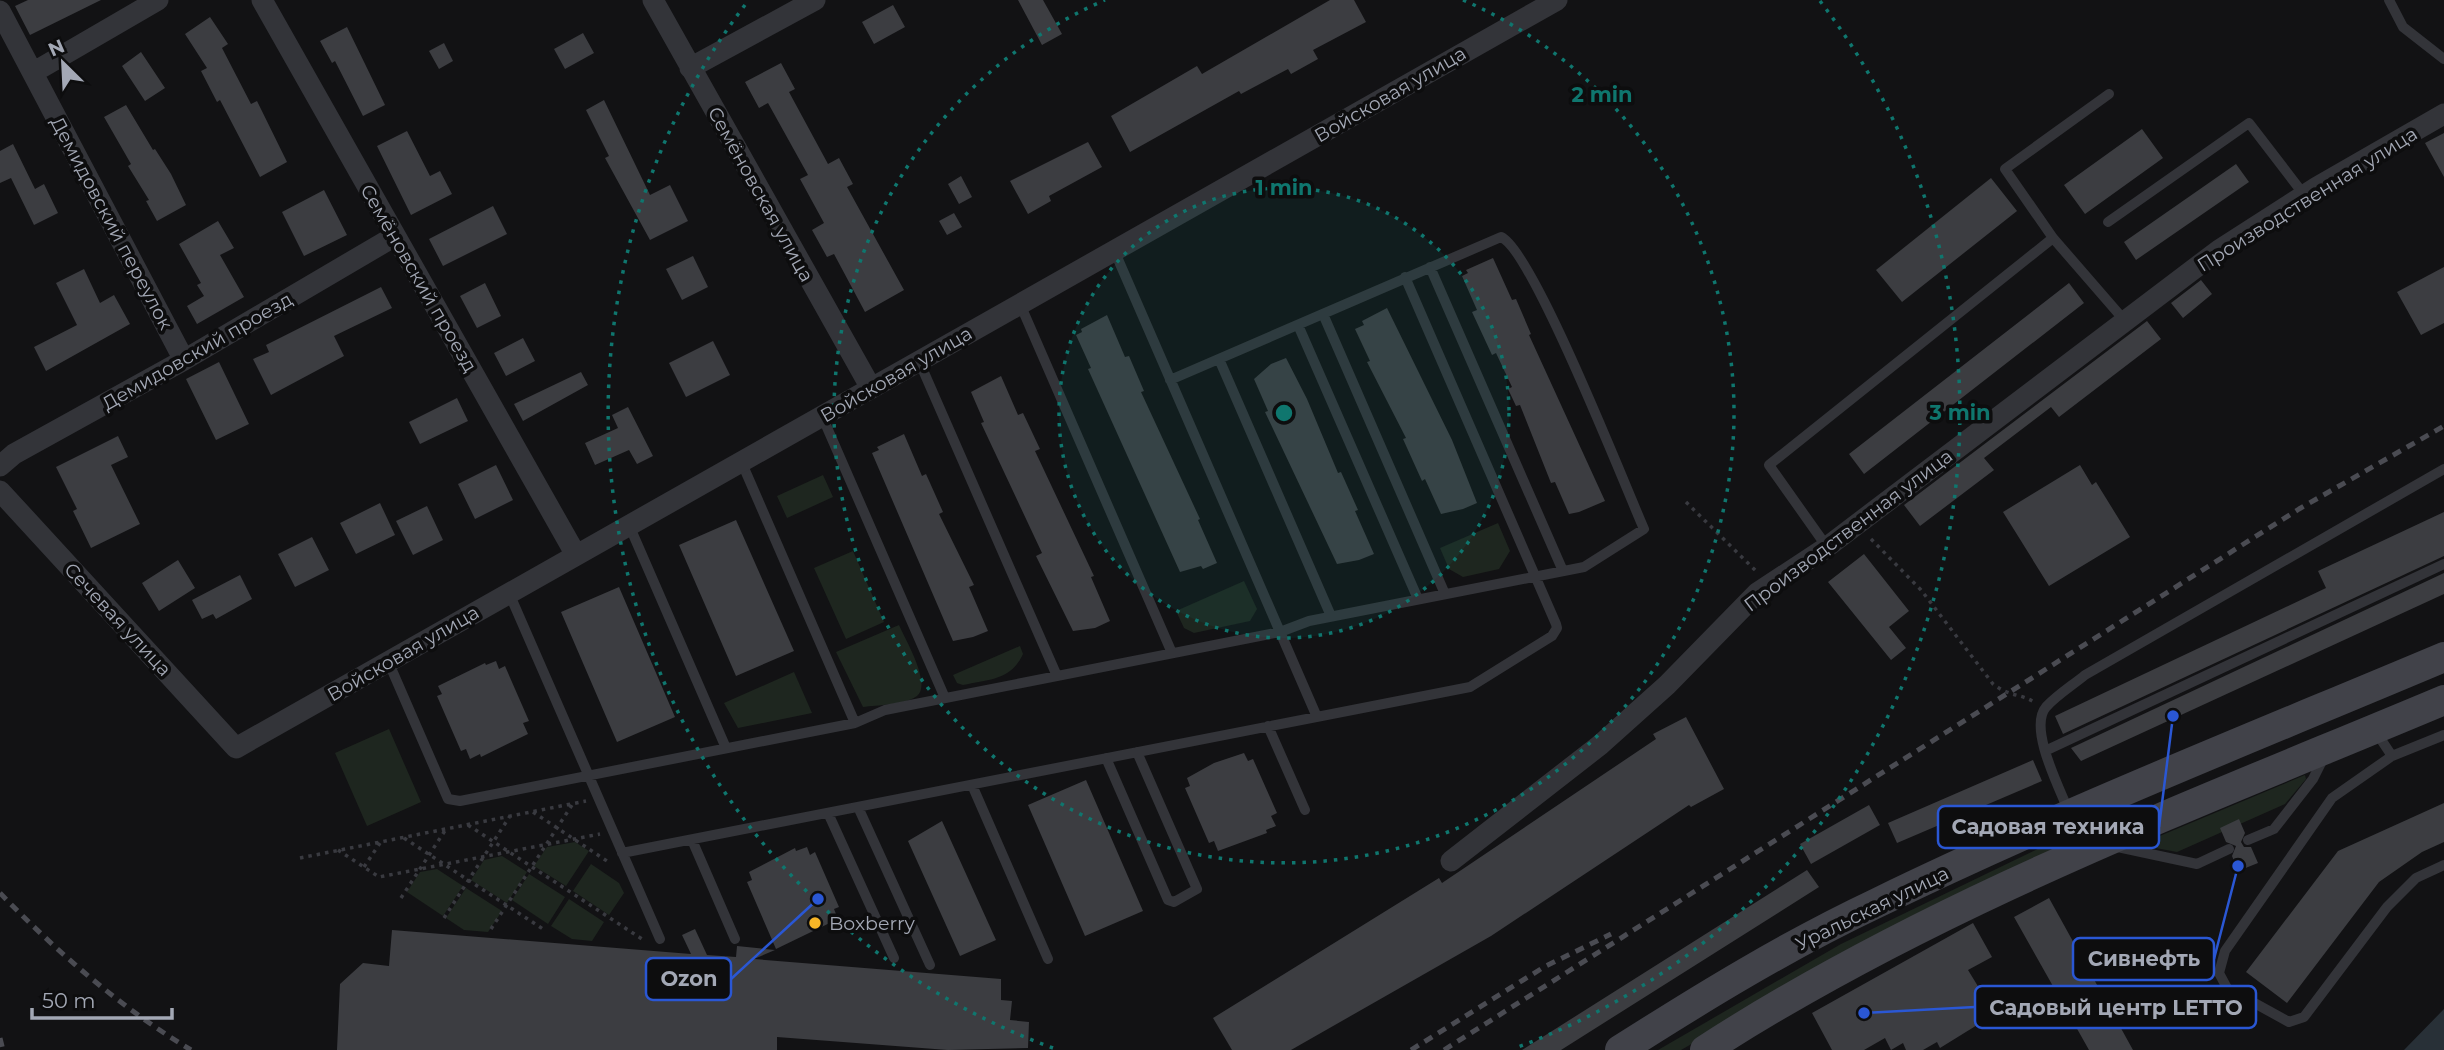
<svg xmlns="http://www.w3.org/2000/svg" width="2444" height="1050" font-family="Montserrat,sans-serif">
  <rect width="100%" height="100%" fill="#121214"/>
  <!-- green -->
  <path fill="#1e261f" d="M823,475L833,497L787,518L777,496Z
    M1498,523L1510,551L1499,569L1463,577L1449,569L1440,548Z
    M853,551L884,622L846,639L814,568Z
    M1244,581L1257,609L1250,621L1194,633L1184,628L1176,611Z
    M899,625C905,639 932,684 917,696C905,705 877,705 863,707L836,652Z
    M1020,646L1023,654C1011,680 990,679 963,685L957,683L953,675Z
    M794,672L812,713L738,728L724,703Z
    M389,729L421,802L367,826L335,753Z
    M2305,775L2306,779L2285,804L2177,852L2145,846L2143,843Z
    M2073,832L2077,842L1820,971L1681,1050H1658L1841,944Z
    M575,842L589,851L566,886L534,866L547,847Z
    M502,856L527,872L507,903L471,880L484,860Z
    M591,864L619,883L624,893L609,915L573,891Z
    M437,869L463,886L443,916L407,892L420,872Z
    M529,874L565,897L548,924L512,900Z
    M466,888L502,911L488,932L464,930L446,918Z
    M569,899L604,922L592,941L572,939L551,926Z"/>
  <!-- water -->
  <path fill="#283037" d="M2444,1008V1050H2404L2444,1009Z"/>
  <!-- building -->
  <path fill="#3c3d41" d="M28,0H101L30,35L15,6Z
    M1018,0H1043L1062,34L1042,45Z
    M1330,0H1354L1366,22L1313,50L1318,59L1291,74L1288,69L1241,94L1239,91L1130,152L1111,116L1197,66L1202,74Z
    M893,5L905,27L874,44L862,22Z
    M210,17L228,44L222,48L251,104L257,101L287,162L260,177L220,100L217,102L201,71L207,68L185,34Z
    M347,27L385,105L363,116L335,61L332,63L320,41Z
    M583,33L594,53L565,69L554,49Z
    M444,43L453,61L439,69L429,51Z
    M141,52L165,88L145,101L122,66Z
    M781,63L795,89L789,92L828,164L839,158L853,184L847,187L904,290L865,312L834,254L827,257L812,230L824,223L800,179L808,175L768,103L759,108L745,82Z
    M604,100L650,195L670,185L688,221L650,240L605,158L609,156L586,110Z
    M126,105L153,150L155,149L171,174L186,205L157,221L146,201L149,200L128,166L131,164L104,117Z
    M2142,129L2163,158L2085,214L2064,185Z
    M407,131L430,176L440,171L452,194L411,215L377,146Z
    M2444,133V177L2425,143Z
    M1088,142L1102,167L1049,196L1051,201L1028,214L1010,181Z
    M13,144L35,189L44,184L58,213L34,225L11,178L0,183V151Z
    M2236,164L2249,182L2136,260L2124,242Z
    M961,176L972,197L959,204L948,184Z
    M1991,178L2017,211L1902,302L1876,270Z
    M324,190L347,235L304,256L282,212Z
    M493,206L507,234L443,266L429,239Z
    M954,213L962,227L947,235L939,221Z
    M218,221L234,248L220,255L244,297L197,324L187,306L204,296L197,285L201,283L179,244Z
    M693,256L708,287L682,300L666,269Z
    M1493,258L1512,300L1516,299L1531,334L1529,335L1605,501L1579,512L1569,514L1555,482L1551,483L1520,405L1516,406L1508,389L1512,387L1496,353L1492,355L1472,312L1477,310L1462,276L1468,273L1466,270Z
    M2444,267V323L2421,335L2397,292Z
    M84,269L100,303L114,295L130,324L46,371L34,347L77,325L56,283Z
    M2201,280L2212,294L2183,318L2171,303Z
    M485,283L501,316L477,328L460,296Z
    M2069,283L2084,303L1864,474L1849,454Z
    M381,287L392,308L334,336L344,356L271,395L253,359L269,352L266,345Z
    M1387,308L1452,440L1477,503L1463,509L1441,514L1425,479L1422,481L1403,439L1406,438L1367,362L1370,361L1355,329L1364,325L1362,321Z
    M1107,315L1125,357L1129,356L1144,391L1141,392L1200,519L1198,520L1217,563L1203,569L1201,566L1180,572L1088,369L1091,368L1076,335L1082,332L1081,329Z
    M2147,321L2161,339L2059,417L2051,407L1984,458L1994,470L1920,526L1904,505Z
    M523,338L535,361L506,376L494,353Z
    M713,341L730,375L686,397L669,363Z
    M1286,358L1307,399L1338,473L1341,472L1358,510L1355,511L1374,554L1359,560L1337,564L1265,412L1268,411L1254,379L1271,364Z
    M219,362L249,424L216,440L186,379Z
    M581,372L588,385L523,421L514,404Z
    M1001,376L1018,415L1023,413L1040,449L1035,451L1094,576L1091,577L1110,621L1095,628L1073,631L1036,556L1042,553L981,423L984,422L971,392Z
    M457,398L468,421L420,444L409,422Z
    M628,407L653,456L637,464L629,450L595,465L585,443L618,428L612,415Z
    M904,434L922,476L926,474L943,512L939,514L974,585L969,587L988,631L973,637L953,641L872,453L879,450L877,447Z
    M118,436L128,457L111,465L140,524L91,548L73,511L77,509L56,467Z
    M496,465L513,500L475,519L458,484Z
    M2080,465L2092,485L2096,482L2130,537L2049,586L2003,512Z
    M380,503L395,535L356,554L340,523Z
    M427,506L443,540L413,555L396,521Z
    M2444,512V556L2063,734L2055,716L2326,588L2318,571Z
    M736,520L794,651L736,676L679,545Z
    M312,537L329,570L295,587L278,554Z
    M1864,554L1909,611L1889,627L1906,648L1891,660L1828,582Z
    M178,560L195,588L159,611L142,583Z
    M2444,573V594L2081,761L2071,748Z
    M240,575L252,599L216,619L213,614L202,619L192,600Z
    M619,587L675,717L617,742L561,612Z
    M496,661L499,669L505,666L529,721L523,723L528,734L481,757L480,754L470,759L466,749L461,751L437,696L442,694L438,686L485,663L486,665Z
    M1686,717L1724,789L1691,807L1689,805L1491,936L1291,1050H1232L1213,1018L1439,878L1442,883L1656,739L1653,734Z
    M1244,753L1248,761L1253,759L1277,813L1271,816L1276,826L1266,830L1267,833L1218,851L1214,841L1209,843L1185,788L1190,786L1187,778L1214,763Z
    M2033,760L2042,781L1897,843L1888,823Z
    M1086,780L1143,911L1085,936L1028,805Z
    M2444,803V842L2422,852L2379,882L2287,1003L2246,972L2338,851Z
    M1869,805L1880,825L1811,864L1800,844Z
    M2239,819L2245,833L2241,842L2244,847H2251L2258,863L2238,871L2232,856L2236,846L2226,842L2220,828Z
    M942,821L996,940L960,956L908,841Z
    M807,847L810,855L815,852L839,907L834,909L838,919L776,949L747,882L752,880L749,872L795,848L796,851Z
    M1807,870L1819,887L1561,1050H1522Z
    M2049,898L2133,1050H2089L2014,917Z
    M1973,923L1992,957L1968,970L1995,1014L1940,1048L1937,1042L1923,1050H1906L1903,1043L1891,1050L1885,1038L1864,1050H1832L1812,1013Z
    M695,929L707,955L736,957L737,946L775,950L754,959L1001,979V1000L1012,1001L1010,1020L1029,1022L1028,1048L948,1050L777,1037V1050H337L340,984L363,963L389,966L392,930L691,954L682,935Z"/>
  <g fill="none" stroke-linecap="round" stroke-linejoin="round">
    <!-- path -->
    <path stroke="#393a40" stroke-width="3.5" stroke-dasharray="3.5 5" stroke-linecap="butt" d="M1686,502L1756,571
      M1871,539L1921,590L1993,684C2010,697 2019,693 2034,702
      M533,812L610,863
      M468,825L645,941
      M404,838L546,931
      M338,850L379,877L600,834
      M300,858L586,801
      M364,867L380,843
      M401,898L446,829
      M444,918L510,816
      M491,929L572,805"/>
    <!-- service -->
    <path stroke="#333439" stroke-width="10" d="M2389,0L2403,27L2444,59
      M2109,94L2005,169L2053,238L2125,321
      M2108,222L2249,123L2305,196
      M1114,250L1317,717
      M1430,267L1563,571
      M1020,304L1172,653
      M1323,314L1445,594
      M1298,325L1418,599
      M1219,359L1331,616
      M919,361L1057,676
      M822,416L945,698
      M741,461L855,723
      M629,525L726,748
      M1827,547L1769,465L2053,238
      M509,593L660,939
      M388,661L448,799L460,801L855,723L885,710L1280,632L1309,621L1584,567L1644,529C1625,486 1532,249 1501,237L1170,380
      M1268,726L1305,810
      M2376,732L2392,756L2444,735
      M2045,751L2444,564
      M2392,756L2332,798L2225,951L2219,973L2227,988L2289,1022L2304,1017L2387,907L2416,878L2444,865
      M1106,758L1168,900L1174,902L1197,889L1137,752
      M972,785L1048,959
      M858,807L930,965
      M2069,812C2060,789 2028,728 2046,707C2057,695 2073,685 2085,675L2444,469
      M828,813L894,958
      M692,840L735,939
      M2248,840L2274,829L2313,779L2324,757
      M2113,846L2197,864L2229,849
      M622,853L1470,687L1552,636L1557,628L1556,624L1405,277"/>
    <!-- minor -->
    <path stroke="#333439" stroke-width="21" d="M262,0L576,555
      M653,0L871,388
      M0,11L184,360
      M690,68L815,0
      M34,72L158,0
      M0,466L14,454L184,360L395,236
      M0,491L236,748L1557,0
      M1451,861L1600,745L1667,685L1757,593L1827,547L2219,250L2317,187L2444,114"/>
    <!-- secondary -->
    <path stroke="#414249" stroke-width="30" d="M1620,1050C1703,997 1788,945 1877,903C2062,813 2254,737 2444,657
      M1705,1050C1934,902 2194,805 2444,700"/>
    <!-- rail -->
    <path stroke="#4a4b52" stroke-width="5" stroke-dasharray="9 7" stroke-linecap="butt" d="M0,893C57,952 121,1008 191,1050
      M0,1038L3,1050
      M1411,1050L1544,967L1611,934
      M1444,1050L2299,509L2444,426"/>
  </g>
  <!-- distance rings -->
  <circle cx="1284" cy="413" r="225" fill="#0f766e" fill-opacity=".12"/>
  <g fill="none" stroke="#0f766e" stroke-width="3.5" stroke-dasharray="3.5 7">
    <circle cx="1284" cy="413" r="225"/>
    <path d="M1463 0A450 450 0 1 1 1105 0"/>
    <path d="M1053 1048A676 676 0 0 1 748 1M1820 1A676 676 0 0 1 1515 1048"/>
  </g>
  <!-- markers -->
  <circle fill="#f7b627" stroke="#0d0d0e" stroke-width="2.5" cx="815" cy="923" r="7"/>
  <g text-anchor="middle" stroke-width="7" stroke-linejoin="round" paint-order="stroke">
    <!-- street labels -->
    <g font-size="19" fill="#a3a8b5" stroke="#0d0d0e">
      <text transform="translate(1390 94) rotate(-30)" y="7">Войсковая улица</text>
      <text transform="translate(761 194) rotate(61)" y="7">Семёновская улица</text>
      <text transform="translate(2307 199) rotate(-32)" y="7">Производственная улица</text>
      <text transform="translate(112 223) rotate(62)" y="7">Демидовский переулок</text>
      <text transform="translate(419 278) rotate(60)" y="7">Семёновский проезд</text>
      <text transform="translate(197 351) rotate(-30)" y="7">Демидовский проезд</text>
      <text transform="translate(896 374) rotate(-30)" y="7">Войсковая улица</text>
      <text transform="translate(1848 530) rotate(-37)" y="7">Производственная улица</text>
      <text transform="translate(118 619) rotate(47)" y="7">Сечевая улица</text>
      <text transform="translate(403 653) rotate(-30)" y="7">Войсковая улица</text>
      <text transform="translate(1872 908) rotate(-26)" y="7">Уральская улица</text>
    </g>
    <!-- poi labels -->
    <g font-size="19" fill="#a3a8b5" stroke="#0d0d0e" text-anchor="start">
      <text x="829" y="930">Boxberry</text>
    </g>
  </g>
  <circle cx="1284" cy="413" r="10" fill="#0f766e" stroke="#0d0d0e" stroke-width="3.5"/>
  <g font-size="21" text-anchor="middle" font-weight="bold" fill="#0f766e" stroke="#0d0d0e" stroke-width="7" stroke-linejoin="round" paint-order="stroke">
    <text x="1602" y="102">2 min</text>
    <text x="1284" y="195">1 min</text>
    <text x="1960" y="420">3 min</text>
  </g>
  <!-- callouts -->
  <path fill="none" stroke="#2a57d4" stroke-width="2.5" d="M2173 716L2159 827M2238 866L2214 959M818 899L731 979M1864 1013L1975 1007"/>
  <g fill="#2a57d4" stroke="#0d0d0e" stroke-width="2.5">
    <circle cx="2173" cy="716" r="7"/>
    <circle cx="2238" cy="866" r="7"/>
    <circle cx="818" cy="899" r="7"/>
    <circle cx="1864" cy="1013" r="7"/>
  </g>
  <g fill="#0d0d0e" stroke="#2a57d4" stroke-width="2.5">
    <rect x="1938" y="806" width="221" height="42" rx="7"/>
    <rect x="2073" y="938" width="141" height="42" rx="7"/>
    <rect x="646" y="958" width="85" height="42" rx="7"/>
    <rect x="1975" y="986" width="281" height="42" rx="7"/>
  </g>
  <g font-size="21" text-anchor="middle" font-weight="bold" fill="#a3a8b5">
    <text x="2048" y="834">Садовая техника</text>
    <text x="2144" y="966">Сивнефть</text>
    <text x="689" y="986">Ozon</text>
    <text x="2116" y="1015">Садовый центр LETTO</text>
  </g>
  <!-- north arrow -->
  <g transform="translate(63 63) rotate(336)" stroke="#0d0d0e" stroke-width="5" paint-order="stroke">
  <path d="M0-5L12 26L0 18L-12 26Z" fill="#a3a8b5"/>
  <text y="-10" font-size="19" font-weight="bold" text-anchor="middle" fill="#a3a8b5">N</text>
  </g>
  <!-- scale -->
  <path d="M32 1008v10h140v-10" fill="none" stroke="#a3a8b5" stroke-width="3.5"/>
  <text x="42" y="1008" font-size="21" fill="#a3a8b5" stroke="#0d0d0e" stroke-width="5" paint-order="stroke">50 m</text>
</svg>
